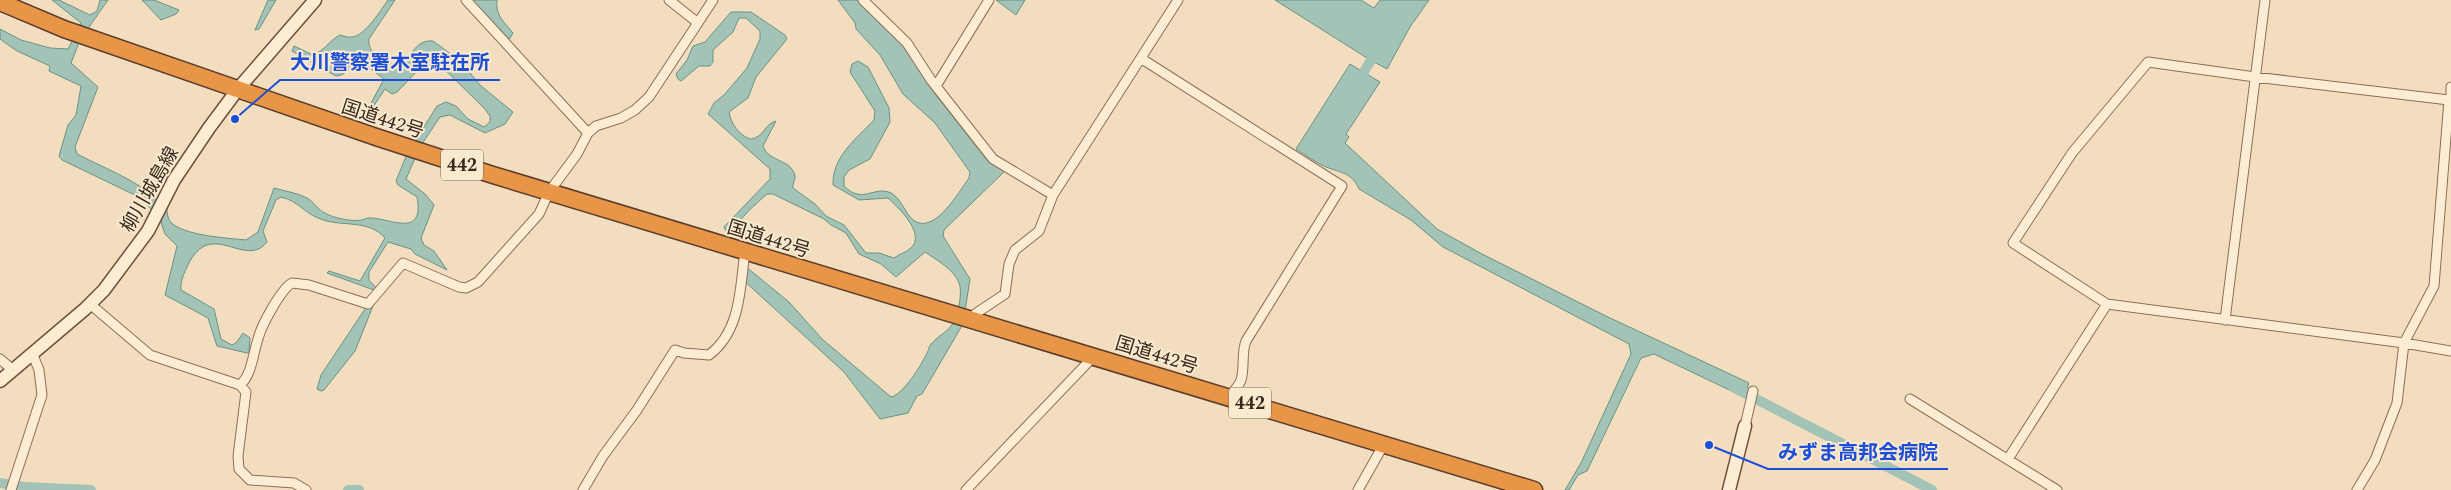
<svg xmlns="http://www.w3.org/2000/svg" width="2451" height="490" font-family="Spectral,'Noto Sans JP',serif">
  <rect width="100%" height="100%" fill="#f2debf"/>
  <!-- water -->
  <path fill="#a3c3b7" stroke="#699284" d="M52,0H59L90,15L97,11L100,0H108L87,30H84L71,63L98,87L75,147L77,154C108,170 142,182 167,208C167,214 168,221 174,225C190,236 227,238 246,240L258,232L274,188C284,191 298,193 307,198C314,202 318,210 325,213C333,218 352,222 362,220C365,219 366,218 369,218C388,217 425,240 417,197L398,185L396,181L407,154L437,106L446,102L456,106L468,119L484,127L490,122V116L484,108L434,59L426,62L397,92L392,94L385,89L373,107L370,105L384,79L362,62C351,63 347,76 336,76L292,51L294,46L313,55C323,52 330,40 340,35C344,36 348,38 352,37C365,36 381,10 388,0H395L369,39C368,46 371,51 377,56C411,83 406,38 433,41L459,60L481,86L513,112L505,124L485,133L450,115L440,117L420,147L406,179L425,194L434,205L421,238L424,245L434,251L447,270L415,254L411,249L388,242L369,272V280L379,291L355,351L324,390L321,391L317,389L321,375L371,300L374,290L327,273L329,271L360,281L385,238C368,218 339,228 318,218C303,212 300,202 281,197L276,200L263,231L267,242C245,270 211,217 188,265C184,273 180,282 181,290L214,309L221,339L232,345L236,343L243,333L250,338L249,352L247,353L217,346L208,318L165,295L177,246L165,234L160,219L141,198L62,160L59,156L68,125L76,115L81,86L49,71L50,66L17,51L0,39V29L21,40L50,48L68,49L81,23Z
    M142,0H154L179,10L176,14L161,20Z
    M268,0H276L259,29L255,30Z
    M472,0H497C495,15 504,22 513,33L509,40Z
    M838,0H857L903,45L932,90L987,160L1005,171L944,230L943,236L970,279L963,324L922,394L917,396L908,413L880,419L844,372L742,279L745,266L789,302L822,339L891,397C903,395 922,364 927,353C929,350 929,345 932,343C939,335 950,331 954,321C958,313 963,292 959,283C955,270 935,259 925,252L896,277L881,264L859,254L846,233L831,225L824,219L773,194H767C755,205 739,217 734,233L726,231L724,227L770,179V169L708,114L714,103L724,95L747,68L760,39V31L746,18H739L733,32L713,50V62L710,66H699L681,81L678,79L676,74L687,60L693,46L705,42L731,12H751L785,35L787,39L756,77L748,98L729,112C731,124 739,135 750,139C764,138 764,124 776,121L763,146C769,163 791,158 795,176C796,180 792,183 793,188L815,204L826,216L844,225L866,253H879L894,258C899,254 907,252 911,248C926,234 899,208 888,198L859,200L833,185C832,157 856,139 874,120L875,111L850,72L852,64L858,61L868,67L889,108L890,122L870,159L849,170L844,177V186C863,205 874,185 891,193C901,198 905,213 913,220C935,236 959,191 969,178L970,172L935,123L903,94L880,55L856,29L855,23Z
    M996,0H1025L1016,15Z
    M1275,0H1361L1374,8L1380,0H1429L1410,27L1387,69L1374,62L1373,64L1367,60V58Z
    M1350,64L1380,82L1346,134L1349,137L1345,143L1437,229L1482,254L1608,317L1749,383L1744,397L1654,354L1641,358L1587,471L1578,475L1569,490H1565L1581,463L1631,354L1629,344L1443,247L1411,220L1359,189C1351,170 1336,173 1320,164C1312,160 1304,154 1296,149Z"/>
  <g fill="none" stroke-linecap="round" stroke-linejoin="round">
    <!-- canal -->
    <path stroke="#a3c3b7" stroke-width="10" d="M1357,83L1376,52
      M1733,387L1932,490
      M0,483L25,487L91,490
      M348,490H359"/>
    <defs>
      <path id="street" d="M466,0L588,133
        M669,0L698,23
        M863,0L907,43L931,80L993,159L1053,195
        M1142,59L1342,186L1246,341C1241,353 1245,367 1241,380C1239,386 1233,392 1229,397
        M936,86L989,0
        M2451,87V100
        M90,304L150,355L240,385L246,392L238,456L239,469L250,480L294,483L306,490
        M2225,320L2265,0
        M976,322L975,314L1005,294L1009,264L1015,250L1039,231L1053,195L1178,0
        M0,359L13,370
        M240,385C252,375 253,353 258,339C261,326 281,289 292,283L309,285L368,304L403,263L459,287L466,288L478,282L539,214L549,192L577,154L588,133L596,126L621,118L635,110L649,97L713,0
        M1910,399L2057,490
        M1745,426L1753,391
        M2008,459L2107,304
        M11,490L42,395L39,370L33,355
        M583,490L603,456L637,410L675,350L684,353L709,355C741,331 740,288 745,251
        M966,490L1094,356
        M1358,490L1384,444
        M2357,490L2375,460L2397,403L2404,343L2434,286L2449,100L2255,77L2148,62L2072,153L2013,243L2107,304L2404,343L2451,351"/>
      <path id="secondary" d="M0,381L85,309L104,290L148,231L174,180L209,128L238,89L315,0
        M1729,490L1745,426"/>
      <path id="highway" d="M0,2L64,29L376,137L493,175L1534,490"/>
    </defs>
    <!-- street casing -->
    <use href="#street" stroke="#8c6e56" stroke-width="11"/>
    <!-- secondary casing -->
    <use href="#secondary" stroke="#6e4f39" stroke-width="15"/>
    <!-- highway casing -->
    <use href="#highway" stroke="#593c2b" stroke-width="19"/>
    <!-- street -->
    <use href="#street" stroke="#fcecd3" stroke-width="9"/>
    <!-- secondary -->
    <use href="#secondary" stroke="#fcecd3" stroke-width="12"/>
    <!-- highway -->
    <use href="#highway" stroke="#e99548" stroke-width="16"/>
  </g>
  <g text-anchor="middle" stroke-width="4" stroke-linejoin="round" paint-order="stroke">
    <!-- shield labels -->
    <g fill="#f8e9cf" stroke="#736252" stroke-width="1">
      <rect x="441" y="149.5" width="42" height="31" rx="4"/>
      <rect x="1229" y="387.5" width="42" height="31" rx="4"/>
    </g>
    <g font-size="18" font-weight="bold" fill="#3a281c">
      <text x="462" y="171">442</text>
      <text x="1250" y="409">442</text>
    </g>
    <!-- street labels -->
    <g font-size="19" fill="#3a281c" stroke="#f8e9cf">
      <text transform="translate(383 118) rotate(18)" y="7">国道442号</text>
      <text transform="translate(149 189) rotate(-60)" y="7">柳川城島線</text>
      <text transform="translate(769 238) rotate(17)" y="7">国道442号</text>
      <text transform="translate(1157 354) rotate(17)" y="7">国道442号</text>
    </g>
  </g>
  <!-- callouts -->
  <path fill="none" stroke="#1d4ed8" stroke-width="2" d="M235 119L280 80H500M1709 445L1768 469H1948"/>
  <g fill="#1d4ed8" stroke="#f8e9cf" stroke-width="2">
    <circle cx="235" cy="119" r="5"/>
    <circle cx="1709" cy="445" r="5"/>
  </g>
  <g font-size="20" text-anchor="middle" font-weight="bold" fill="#1d4ed8" stroke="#f8e9cf" stroke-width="4" stroke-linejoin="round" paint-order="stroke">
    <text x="390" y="69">大川警察署木室駐在所</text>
    <text x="1858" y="459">みずま高邦会病院</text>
  </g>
</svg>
